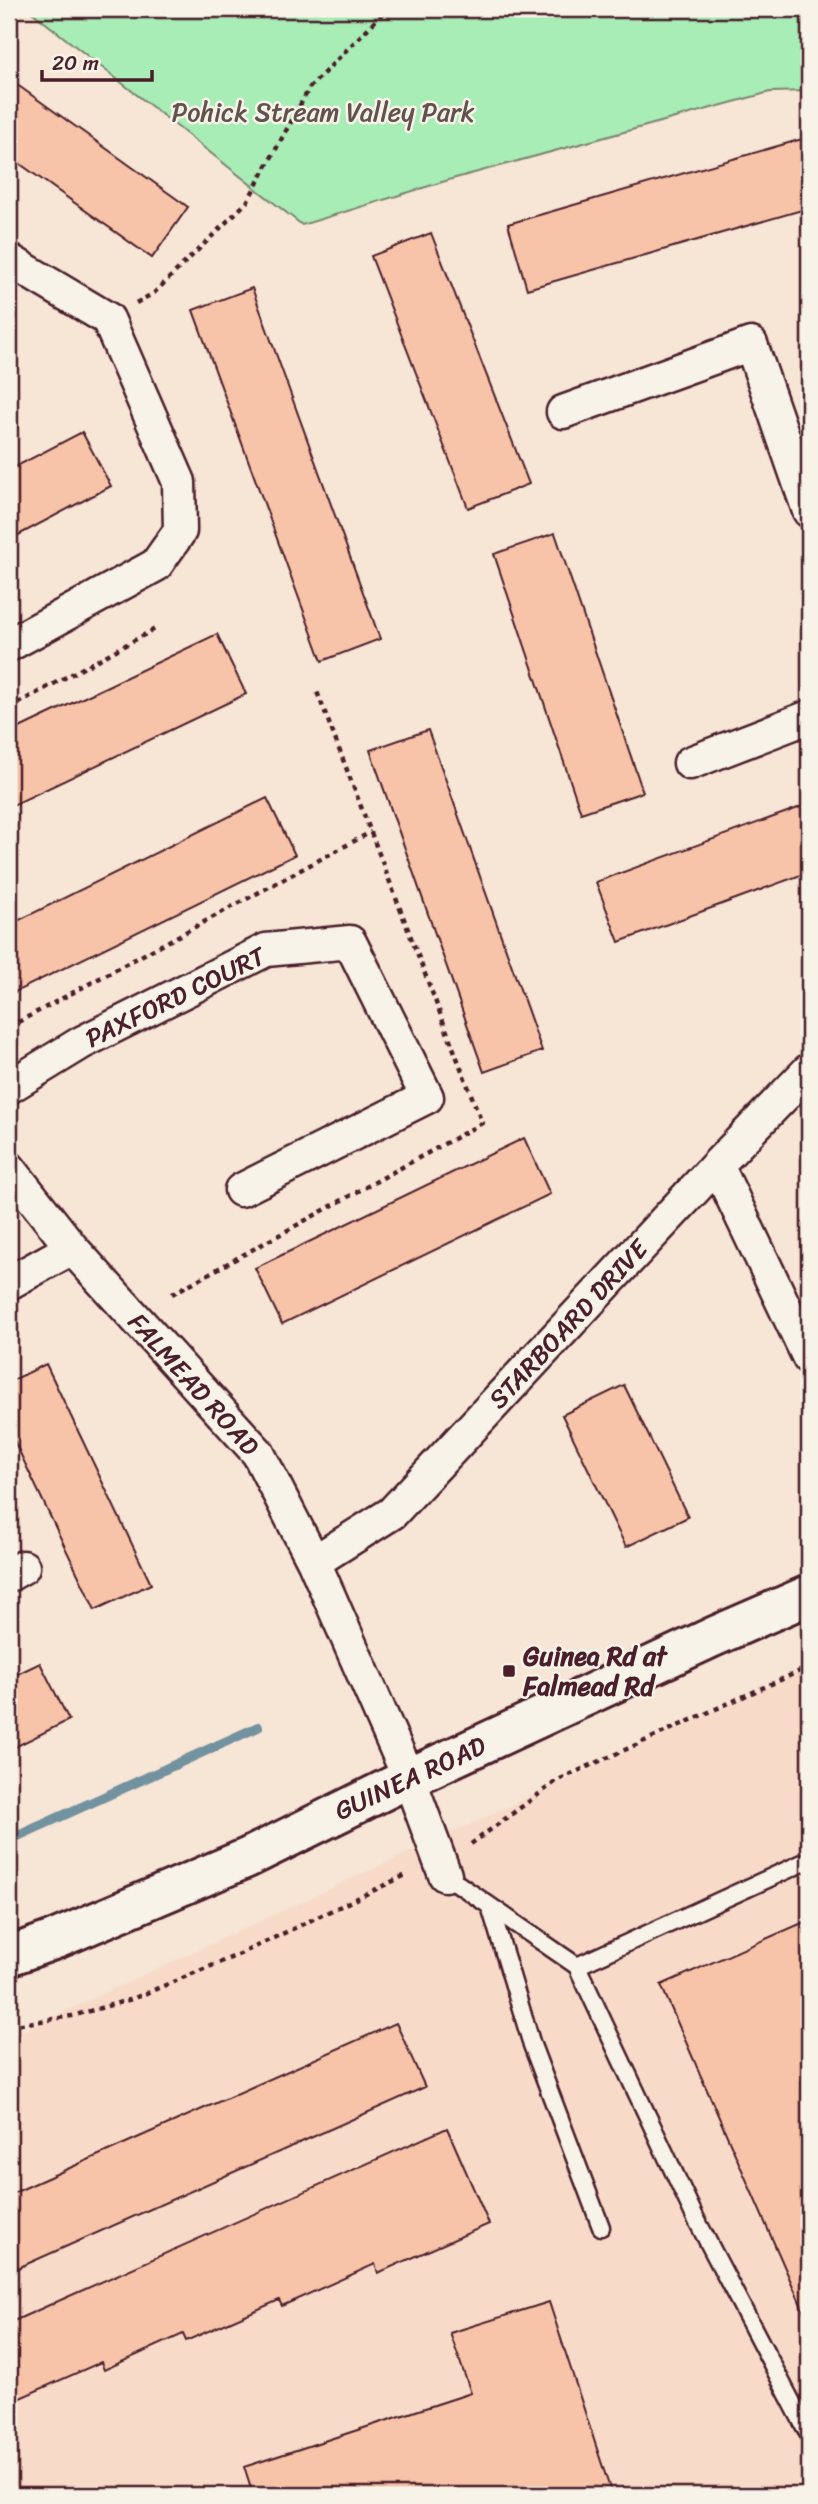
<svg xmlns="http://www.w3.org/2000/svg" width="818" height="2504" font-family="Sriracha,sans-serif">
  <rect width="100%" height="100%" fill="#f7e5d5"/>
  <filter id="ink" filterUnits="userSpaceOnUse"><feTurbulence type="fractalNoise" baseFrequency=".0143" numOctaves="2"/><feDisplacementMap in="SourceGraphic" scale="14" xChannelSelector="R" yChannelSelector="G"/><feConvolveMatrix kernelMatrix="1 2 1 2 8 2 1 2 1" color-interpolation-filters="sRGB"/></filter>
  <g filter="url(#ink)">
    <!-- built -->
    <path fill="#f7dbc8" d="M809,1668V2495H9V2037Z"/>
    <!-- green -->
    <path fill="#a8ecb6" stroke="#798670" stroke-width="2" d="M28,9H809V91L770,92L452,179L302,225Z"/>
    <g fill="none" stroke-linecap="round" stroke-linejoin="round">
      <!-- stream -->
      <path stroke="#73929f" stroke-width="10" d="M9,1840L258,1727"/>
    </g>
    <!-- building -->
    <path fill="#f8c4a9" stroke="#4a1f2b" stroke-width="2" d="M9,79L188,207L152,258L9,156Z
      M809,137V208L527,289L508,224Z
      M431,233L529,484L468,508L371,256Z
      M252,288L380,639L322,661L193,310Z
      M82,432L111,486L9,540V470Z
      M555,533L643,792L581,813L494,554Z
      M217,634L246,694L9,807V733Z
      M428,730L542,1051L484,1072L370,750Z
      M267,798L295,855L9,995V925Z
      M809,804V872L619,942L596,882Z
      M524,1138L550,1194L282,1324L255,1268Z
      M46,1364L151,1584L95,1610L9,1430V1382Z
      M624,1385L688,1517L626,1547L562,1415Z
      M40,1663L69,1720L9,1750V1678Z
      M809,1920V2323L661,1985Z
      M396,2023L425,2087L9,2272V2195Z
      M447,2128L489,2224L378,2273L375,2264L282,2306L279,2300L186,2341L183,2334L104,2370L101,2362L9,2403V2323Z
      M549,2302L612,2495H253L244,2467L471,2393L450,2333Z"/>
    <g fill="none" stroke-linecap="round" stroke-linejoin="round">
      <defs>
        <path id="lane" d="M445,1875L577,1966L809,1860
          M490,1906L532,2045L601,2227
          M577,1966L694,2215L809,2435"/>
        <path id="street" d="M9,260L108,319L179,482L180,531L156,565L9,645
          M563,412L751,344L809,511
          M690,763L809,717
          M9,1087L81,1043L266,950L350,942L427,1097L241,1190
          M717,1165L809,1358
          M9,1168L72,1248L258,1453L314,1562L409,1778L445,1875
          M9,1283L72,1248
          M314,1562L392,1513L717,1165L809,1070
          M9,1575L23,1567"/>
        <path id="secondary" d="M9,1956L56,1939L247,1858L409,1778L715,1636L809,1595"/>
      </defs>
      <!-- lane casing -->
      <use href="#lane" stroke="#4a1f2b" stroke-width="21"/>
      <!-- street casing -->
      <use href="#street" stroke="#4a1f2b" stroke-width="37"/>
      <!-- secondary casing -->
      <use href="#secondary" stroke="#4a1f2b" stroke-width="44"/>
      <!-- path -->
      <path stroke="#4a1f2b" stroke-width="4.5" stroke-dasharray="5 5" stroke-linecap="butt" d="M136,303L154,293L247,202L310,87L387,9
        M9,708L155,629
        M9,1027L371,832
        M172,1294L482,1123L316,689
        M471,1844L558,1780L809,1667
        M9,2026L72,2016L132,1999L240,1954L408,1874"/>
      <!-- lane -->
      <use href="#lane" stroke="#f7f3e8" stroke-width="16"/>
      <!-- street -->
      <use href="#street" stroke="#f7f3e8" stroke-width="32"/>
      <!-- secondary -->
      <use href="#secondary" stroke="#f7f3e8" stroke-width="38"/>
    </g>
  </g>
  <!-- markers -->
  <rect fill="#4a1f2b" stroke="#f7f3e8" stroke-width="2.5" x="502" y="1664" width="14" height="14" rx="3.5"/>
  <g text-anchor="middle" stroke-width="5" stroke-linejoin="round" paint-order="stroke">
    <!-- park labels -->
    <g font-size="26" fill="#62524e" stroke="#f7f3e8">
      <text x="323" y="121">Pohick Stream Valley Park</text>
    </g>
    <!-- street labels -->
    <g font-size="26" fill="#4a1f2b" stroke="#f7f3e8">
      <text transform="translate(175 997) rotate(-26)" y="9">PAXFORD COURT</text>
      <text transform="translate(568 1324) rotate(-47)" y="9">STARBOARD DRIVE</text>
      <text transform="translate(194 1384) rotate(48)" y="9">FALMEAD ROAD</text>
      <text transform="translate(410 1778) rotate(-25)" y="9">GUINEA ROAD</text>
    </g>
    <!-- poi labels -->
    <g font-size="26" font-weight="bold" fill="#4a1f2b" stroke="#f7f3e8" text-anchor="start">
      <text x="523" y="1665">Guinea Rd at<tspan x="523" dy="30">Falmead Rd</tspan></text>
    </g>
  </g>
  <!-- margin -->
  <rect width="818" height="2504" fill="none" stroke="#f7f3e8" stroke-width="35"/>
  <rect x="18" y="18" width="783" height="2469" fill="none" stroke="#4a1f2b" stroke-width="2.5" filter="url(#ink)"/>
  <!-- scale -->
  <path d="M42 70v10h110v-10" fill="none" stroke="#4a1f2b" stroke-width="3.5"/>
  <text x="52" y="70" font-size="21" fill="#4a1f2b" stroke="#f7f3e8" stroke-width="5" paint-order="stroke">20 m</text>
</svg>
